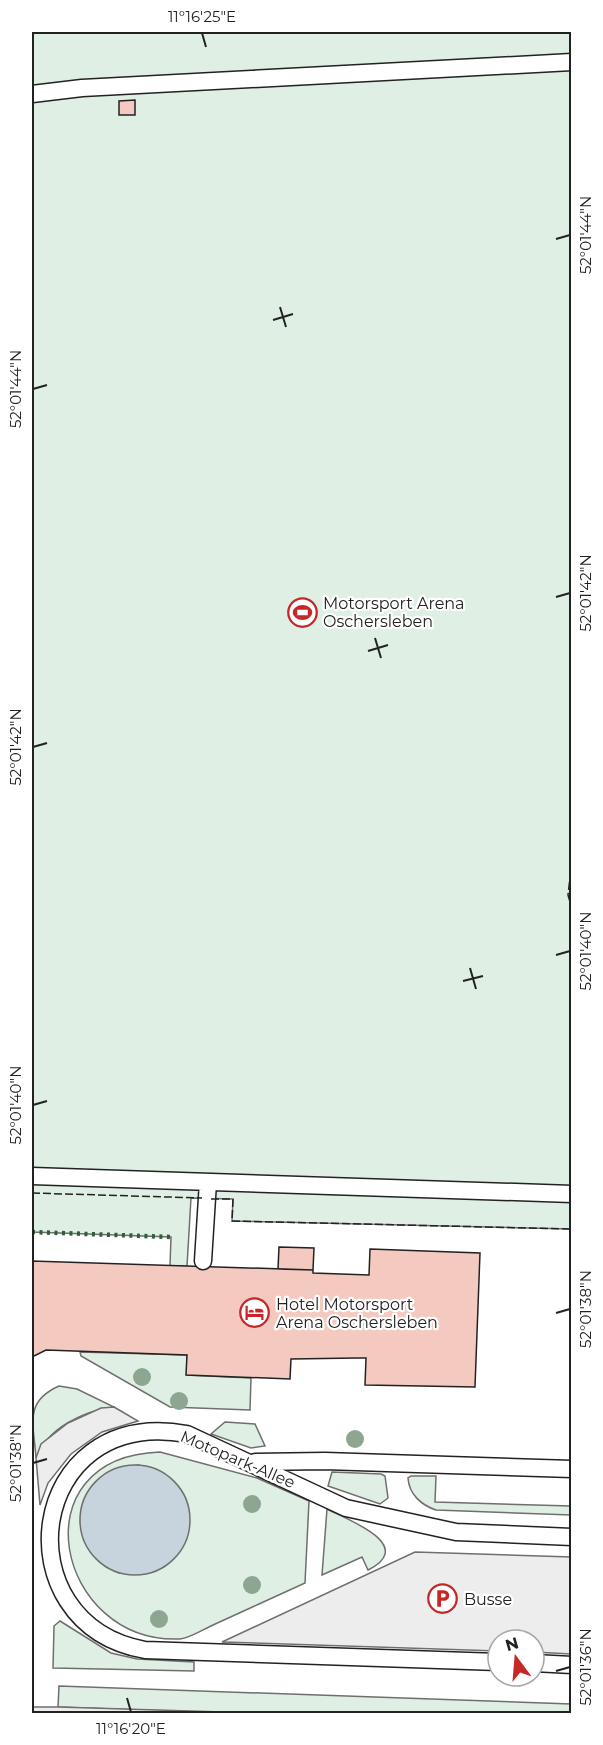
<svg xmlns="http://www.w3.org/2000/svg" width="603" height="1745" font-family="Montserrat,sans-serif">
  <rect width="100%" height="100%" fill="#fff"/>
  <!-- green -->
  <path fill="#e0efe3" stroke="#6f6f6f" stroke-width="1.5" fill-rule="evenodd" d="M32,32H571V1229L232,1221L233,1199L191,1198L187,1266H170L171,1237L32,1232Z
    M80,1352L187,1355V1375L251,1378L250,1410L170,1407L81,1356Z
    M59,1386L77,1389L114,1407C83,1411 48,1428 36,1458C34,1425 23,1402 59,1386Z
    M225,1422L255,1424L265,1446L251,1448L211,1434Z
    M160,1452L257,1478L309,1501L305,1583C274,1597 244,1611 213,1625C204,1629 190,1638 180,1639C56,1644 16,1457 160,1452ZM138,1465L155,1470L119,1573C59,1544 72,1474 138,1465Z
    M332,1472L381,1474L385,1476L388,1498L380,1504L328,1486Z
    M411,1476H436L435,1502L571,1506V1515L436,1510C421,1505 409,1494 408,1478Z
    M327,1509C346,1519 418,1545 368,1570L362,1557L322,1575Z
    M60,1621L111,1653L137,1659L194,1662V1671L53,1668L54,1626Z
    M59,1686L571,1704L572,1713L256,1714L58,1707Z"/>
  <!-- parking -->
  <path fill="#ededed" stroke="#6f6f6f" stroke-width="1.5" d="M114,1407L138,1421L102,1432L71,1454L48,1483L40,1505L36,1458L41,1444L68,1423L101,1408Z
    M415,1552L571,1557V1654L534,1652V1640H498V1651L222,1642Z
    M32,1707H58L256,1713L32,1714Z"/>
  <!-- water -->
  <path fill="#c7d3dd" stroke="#6f6f6f" stroke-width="1.5" d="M80 1520a55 55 0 1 1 110 0a55 55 0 1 1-110 0Z"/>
  <!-- building -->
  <path fill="#f3c9c0" stroke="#222" stroke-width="1.5" d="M135,100V115H119V101Z
    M279,1247L314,1248L313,1270L278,1269Z
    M370,1249L480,1253L475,1387L365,1385L366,1358H357L291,1359L290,1379L186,1375L187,1355L46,1350L32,1357V1261L313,1270V1273L369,1275Z"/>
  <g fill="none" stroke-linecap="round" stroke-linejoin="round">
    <defs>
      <path id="lane" d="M32,94L82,88L572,62
        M32,1176L572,1194
        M203,1261L208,1182
        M255,1462L325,1461L572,1469
        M498,1662L145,1650C0,1624 26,1405 187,1434L346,1508L456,1532L572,1537
        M534,1663L572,1665"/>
    </defs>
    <!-- lane casing -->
    <use href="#lane" stroke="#222" stroke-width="19"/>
    <!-- lane -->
    <use href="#lane" stroke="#fff" stroke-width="16"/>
    <!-- hedge -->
    <path stroke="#2f5e38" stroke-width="4.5" stroke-dasharray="3 4.5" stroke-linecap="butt" d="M32,1232L171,1237"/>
    <!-- fence -->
    <path stroke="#222" stroke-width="1.5" stroke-dasharray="8 3" stroke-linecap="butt" d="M572,860L568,895L572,909
      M32,1193L202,1198
      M211,1199H233L232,1221L572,1229"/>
  </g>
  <!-- trees -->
  <g fill="#8da692">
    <circle cx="142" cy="1377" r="9"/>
    <circle cx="179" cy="1401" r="9"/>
    <circle cx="355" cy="1439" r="9"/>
    <circle cx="252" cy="1504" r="9"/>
    <circle cx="252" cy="1585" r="9"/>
    <circle cx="159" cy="1619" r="9"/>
  </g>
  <!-- ticks -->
  <path fill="none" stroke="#222" stroke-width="2" d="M202,33L206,47M556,239L570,235M280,307L286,327M273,320L293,314M33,389L47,385M556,597L570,593M375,638L381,658M368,651L388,645M33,747L47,743M556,955L570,951M470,968L476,989M463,981L483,976M33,1105L47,1101M556,1313L570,1309M33,1463L47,1459M556,1671L570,1667M127,1698L131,1712"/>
  <!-- icons -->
  <defs>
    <symbol id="stadium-ring" viewBox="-11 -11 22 22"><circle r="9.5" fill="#fff" stroke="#c62828" stroke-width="1.5"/><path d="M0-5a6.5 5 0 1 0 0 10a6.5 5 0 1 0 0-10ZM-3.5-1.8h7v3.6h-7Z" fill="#c62828"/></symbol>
    <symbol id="hotel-ring" viewBox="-11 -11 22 22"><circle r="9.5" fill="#fff" stroke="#c62828" stroke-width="1.5"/><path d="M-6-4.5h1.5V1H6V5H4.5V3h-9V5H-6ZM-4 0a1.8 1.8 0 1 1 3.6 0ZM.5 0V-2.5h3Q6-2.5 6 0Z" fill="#c62828"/></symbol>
    <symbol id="parking-ring" viewBox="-11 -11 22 22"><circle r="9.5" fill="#fff" stroke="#c62828" stroke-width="1.5"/><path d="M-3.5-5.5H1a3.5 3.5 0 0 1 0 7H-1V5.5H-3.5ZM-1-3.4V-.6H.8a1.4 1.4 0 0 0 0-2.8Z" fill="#c62828"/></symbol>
  </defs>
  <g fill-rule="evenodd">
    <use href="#stadium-ring" x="286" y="596" width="33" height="33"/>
    <use href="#hotel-ring" x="238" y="1296" width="33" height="33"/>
    <use href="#parking-ring" x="426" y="1582" width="33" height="33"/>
  </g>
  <g text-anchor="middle" stroke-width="4.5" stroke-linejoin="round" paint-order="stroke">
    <!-- poi labels -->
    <g font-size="16" fill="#222" stroke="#fff" text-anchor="start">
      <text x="323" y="609">Motorsport Arena<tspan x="323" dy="18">Oschersleben</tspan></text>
      <text x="276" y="1310">Hotel Motorsport<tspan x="276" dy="18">Arena Oschersleben</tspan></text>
      <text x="464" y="1605">Busse</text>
    </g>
    <!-- street labels -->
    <g font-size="16" fill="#222" stroke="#fff">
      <text transform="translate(238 1459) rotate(23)" y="6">Motopark-Allee</text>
    </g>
  </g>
  <!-- border -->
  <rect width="603" height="1745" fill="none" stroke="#ffffff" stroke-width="66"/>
  <!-- north arrow -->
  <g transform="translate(516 1658) rotate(344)"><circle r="28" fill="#ffffff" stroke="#a7a7a7" stroke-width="1.5"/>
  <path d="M0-4.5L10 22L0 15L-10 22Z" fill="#c62828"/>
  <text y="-9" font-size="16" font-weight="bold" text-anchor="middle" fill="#222222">N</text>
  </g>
  <rect x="33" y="33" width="537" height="1679" fill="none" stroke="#222" stroke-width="2"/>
  <g font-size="15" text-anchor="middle" fill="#222">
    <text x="202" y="22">11°16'25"E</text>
    <text transform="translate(586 235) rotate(-90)" y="5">52°01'44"N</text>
    <text transform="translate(16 389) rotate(-90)" y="5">52°01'44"N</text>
    <text transform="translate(586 593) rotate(-90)" y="5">52°01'42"N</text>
    <text transform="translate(16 747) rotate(-90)" y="5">52°01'42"N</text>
    <text transform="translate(586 951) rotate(-90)" y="5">52°01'40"N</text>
    <text transform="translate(16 1105) rotate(-90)" y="5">52°01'40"N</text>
    <text transform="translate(586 1309) rotate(-90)" y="5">52°01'38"N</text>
    <text transform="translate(16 1463) rotate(-90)" y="5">52°01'38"N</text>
    <text transform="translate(586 1667) rotate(-90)" y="5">52°01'36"N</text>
    <text x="131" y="1734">11°16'20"E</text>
  </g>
</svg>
